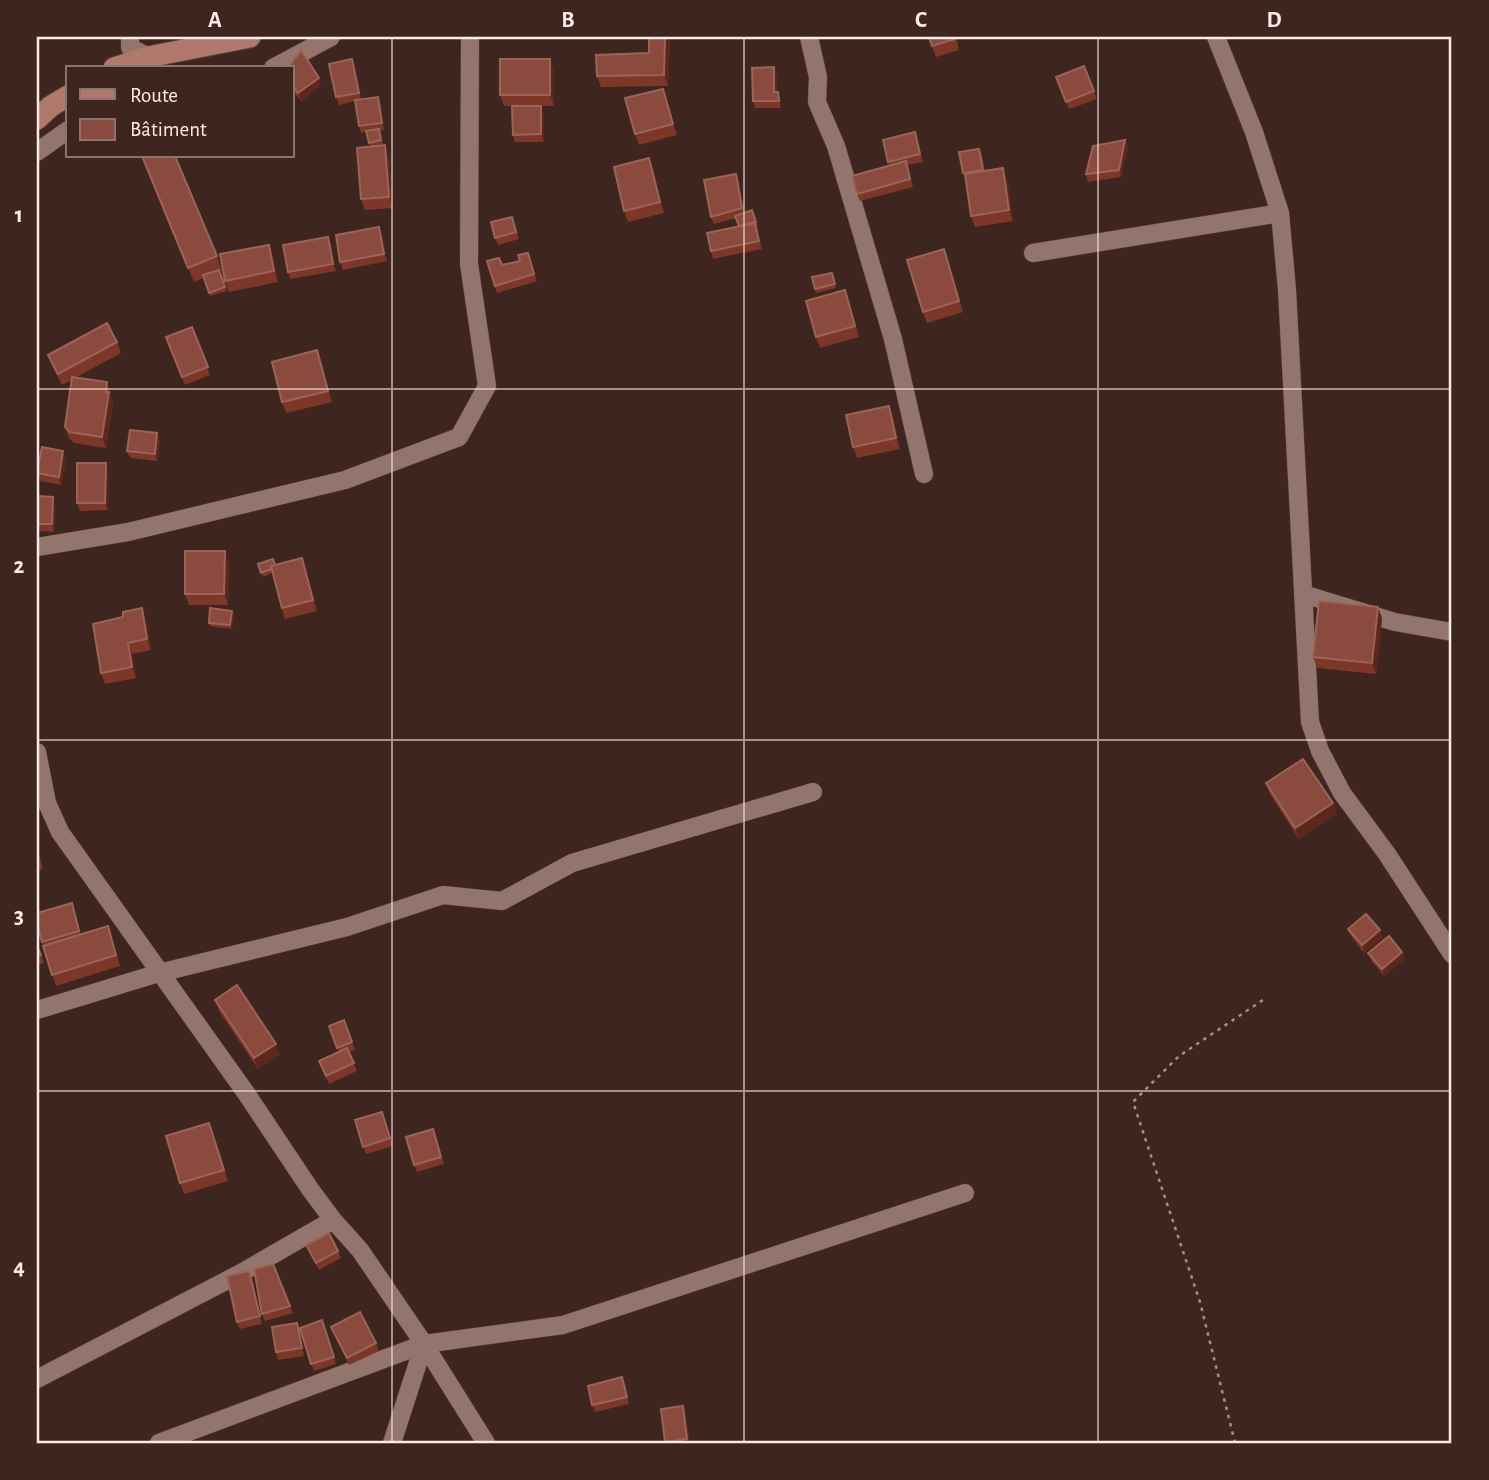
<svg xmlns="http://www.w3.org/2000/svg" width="1489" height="1480" font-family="'Alegreya Sans',sans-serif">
  <rect width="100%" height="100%" fill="#3e251f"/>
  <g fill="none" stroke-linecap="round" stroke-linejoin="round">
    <defs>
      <path id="minor" d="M130,37V47L148,57
        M809,37L818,77L817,102L836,146L893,339L924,474
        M1216,37L1254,132L1280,213L1287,290L1310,722L1320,751L1342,793L1387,854L1452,954
        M273,68L331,37
        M37,152L68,130
        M1033,253L1280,213
        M37,547L128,532L345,480L459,437L487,386L469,264L470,37
        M1303,594L1395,622L1452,632
        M37,752L47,803L60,832L246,1093L310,1189L333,1220L360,1250L424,1344L486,1443
        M37,1010L159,973L347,927L443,895L502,901L572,863L813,792
        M37,1379L241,1273L333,1220
        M159,1443L424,1344L563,1325L965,1193
        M392,1443L424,1344"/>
      <path id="major" d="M114,68L148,57L250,37
        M37,119L51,106L68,96"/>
    </defs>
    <!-- minor casing -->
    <use href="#minor" stroke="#58423e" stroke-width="19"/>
    <!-- major casing -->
    <use href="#major" stroke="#58423e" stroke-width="23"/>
    <!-- path -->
    <path stroke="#a48f8a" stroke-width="2.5" stroke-dasharray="3.5 5" stroke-linecap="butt" d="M1235,1443L1200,1302L1133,1102L1179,1056L1266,998"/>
    <!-- minor -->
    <use href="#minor" stroke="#94756e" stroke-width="18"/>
    <!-- major -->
    <use href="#major" stroke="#b0796c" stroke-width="21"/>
  </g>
  <!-- wall -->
  <path fill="#7c3728" d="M598,37H622V38Z
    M670,37L668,86L601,87L597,76L649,53Z
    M956,37L959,50L936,57L932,46Z
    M352,59L354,66L361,99L381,104L384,130L379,131L383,144L372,147L389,156L393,208L365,210L361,199L370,147L367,132L361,133L359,126L355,101L339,105L336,97Z
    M1084,66L1097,99L1069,109L1056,77Z
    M292,68L321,85L301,101L292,90Z
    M554,70V106H504L500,95Z
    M777,75V92L781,100V108H755L753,101Z
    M663,89L677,135L639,145L635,134Z
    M544,114V142H515L513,135Z
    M915,132L923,162L907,165L913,187L860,201L857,194L890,166L888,162Z
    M1125,140L1128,148L1121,177L1088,182L1086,174Z
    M979,149L982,156L985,171L1007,179L1013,221L975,227L971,216L966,181L963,173Z
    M142,156H175L217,256L222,271L220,272L227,291L210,296L204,278L194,282Z
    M653,169L664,213L628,222L624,211Z
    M736,174L739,182L744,212L752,210L758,226H756L762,249L713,259L711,251L739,226L736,218L714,224L711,217Z
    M515,224L519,239L498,245L495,238Z
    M382,235L387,261L343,270L340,262Z
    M328,237L331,244L336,271L290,279L288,272Z
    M944,249L963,312L927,323L923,312Z
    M528,253L537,281L497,293L487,261L502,265L520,261Z
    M273,256L278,282L229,292L225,281Z
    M832,273L836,288L816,293L812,277Z
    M849,301L859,337L820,348L816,337Z
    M192,327L210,375L185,385L166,337Z
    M117,342L121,353L75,378L107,382L111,393V398L113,403L106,448L74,443L69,438L65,427L72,380L62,385L52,366L48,355Z
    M321,361L332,402L286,413L282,402Z
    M893,416L900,449L857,458L853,447Z
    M157,433L160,441L157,461L130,458L127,451Z
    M66,458L61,485L40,481L37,473Z
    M108,471V510L80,511L77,503Z
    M37,496L55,504L54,532L37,531Z
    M229,562L228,605H189L185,594Z
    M258,564L306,569L317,611L285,619L272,573L263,577Z
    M232,611L234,615L232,629L210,626L209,623Z
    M1382,618L1376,674L1317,668L1313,657Z
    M146,619L151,650L132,654L136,678L105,684L101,673Z
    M1266,783L1333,803L1337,814L1299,839L1270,794Z
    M37,847L43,869L37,871Z
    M74,911L81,934L108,926L120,966L56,986L42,942Z
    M1348,929L1380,930L1382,938L1364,953L1351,936Z
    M37,946L44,963L37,965Z
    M1368,953L1405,959L1384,976L1371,960Z
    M215,1000L280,1055L258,1069L219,1011Z
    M344,1020L355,1050L349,1052L357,1071L329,1084L319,1061L339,1052L329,1026Z
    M382,1112L393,1146L366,1154L355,1120Z
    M209,1123L228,1181L184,1194L180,1183Z
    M436,1136L444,1164L417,1172L414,1165Z
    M306,1245L338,1251L341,1258L319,1270Z
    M273,1264L293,1313L265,1321L262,1314Z
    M249,1271L262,1324L240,1329L237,1322Z
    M322,1320L336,1364L314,1371L300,1328Z
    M297,1323L300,1330L304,1356L278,1360L276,1352Z
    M331,1327L376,1343L379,1351L349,1365Z
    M625,1385L629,1404L595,1412L592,1405Z
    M683,1406L685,1413L690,1443H666L661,1409Z"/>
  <!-- shaded-wall -->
  <path fill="#5d271c" d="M665,37H670L668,86L664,75Z
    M352,59L354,66L362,100L359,93Z
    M550,59L554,70V106L550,95Z
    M774,67L777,75V100L774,92Z
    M319,78L321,85L301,101L298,93Z
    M663,89L667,100L677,135L673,124Z
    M778,92L781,100V108L779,101Z
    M378,97L381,104L384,130L382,123Z
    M541,106L544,114V142L541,134Z
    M1125,140L1128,148L1121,177L1119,170Z
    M385,145L389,156L393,208L389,197Z
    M649,158L653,169L664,213L660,202Z
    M1003,168L1007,179L1013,221L1009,210Z
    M736,174L739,182L745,215L742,208Z
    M379,227L382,235L387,261L384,254Z
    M328,237L331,244L336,271L333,264Z
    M269,245L273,256L278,282L274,271Z
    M317,350L321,361L332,402L328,391Z
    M107,382L111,393V398L113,403L106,448L102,437Z
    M889,406L893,416L900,449L896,438Z
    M157,433L160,441L157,461L155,454Z
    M63,451L66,458L61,485L59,477Z
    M106,463L108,471V510L105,503Z
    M53,497L55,504L54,532L52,524Z
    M225,551L229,562L228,605L224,594Z
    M302,558L306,569L317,611L313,600Z
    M1378,607L1382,618L1376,674L1372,663Z
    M142,608L146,619L151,650L147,639Z
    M232,611L234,615L232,629L230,625Z
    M128,643L132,654L136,678L132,667Z
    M1333,803L1337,814L1299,839L1295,828Z
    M1380,930L1382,938L1364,953L1362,945Z
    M1402,952L1405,959L1384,976L1382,969Z
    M276,1044L280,1055L258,1069L254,1058Z
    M249,1271L252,1278L262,1324L260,1316Z
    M297,1323L300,1330L304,1356L302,1348Z
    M683,1406L685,1413L690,1443L687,1439Z"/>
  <!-- building -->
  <path fill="#8a4a3d" stroke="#9c6358" stroke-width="2" d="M649,37H665L664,75L597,76L596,55L649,53Z
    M929,37H955V39L932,46Z
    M301,50L319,78L298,93L292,86V68H288Z
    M352,59L359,93L336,97L329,64Z
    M500,59H550V95H500Z
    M1084,66L1094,91L1066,102L1056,77Z
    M774,67V92H778L779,101H753L752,68Z
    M663,89L673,124L635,134L625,98Z
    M378,97L382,123L359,126L355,100Z
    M512,106H541V134L513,135Z
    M379,129L381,140L369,143L366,131Z
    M915,132L920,154L888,162L883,140Z
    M1125,140L1119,170L1086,174L1093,146Z
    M385,145L389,197L361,199L357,148Z
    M979,149L983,170L963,173L959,152Z
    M142,156H175L217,256L188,268Z
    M649,158L660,202L624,211L614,167Z
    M906,161L910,179L857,194L852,176Z
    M1003,168L1009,210L971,216L965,174Z
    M736,174L742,208L711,217L704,180Z
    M752,210L756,222L739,226L735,216Z
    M512,217L516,232L495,238L491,222Z
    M755,223L759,241L711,251L707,233Z
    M379,227L384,254L340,262L336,235Z
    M328,237L333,264L288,272L283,245Z
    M269,245L274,271L225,281L220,254Z
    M944,249L959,301L923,312L907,260Z
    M528,253L534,274L495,286L487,261L499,258L502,265L520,261L518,255Z
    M219,270L225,287L209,293L203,275Z
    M832,273L835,284L815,289L812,277Z
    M845,290L855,326L816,337L806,301Z
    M107,323L117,342L58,374L48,355Z
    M192,327L208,367L182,377L166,337Z
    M317,350L328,391L282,402L272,362Z
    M72,377L107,382L106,392H109L102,437L70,432L65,427Z
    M889,406L896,438L853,447L846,415Z
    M130,430L157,433L155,454L127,451Z
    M42,447L63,451L59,477L37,473Z
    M77,463H106L105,503H77Z
    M37,496L53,497L52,524H37Z
    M185,551H225L224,594H185Z
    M302,558L313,600L282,608L271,566Z
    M273,559L275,565L271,566V569L261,573L258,564Z
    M1319,601L1378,607L1372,663L1313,657Z
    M142,608L147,639L128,643L132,667L101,673L93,624L123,617V612Z
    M210,608L232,611L230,625L209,623Z
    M1303,759L1333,803L1295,828L1266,783Z
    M72,903L79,931L42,942L37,924V913Z
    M1366,914L1380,930L1362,945L1348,929Z
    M108,926L116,955L52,975L43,946Z
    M1389,936L1402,952L1382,969L1368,953Z
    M37,946L41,955L37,957Z
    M237,985L276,1044L254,1058L215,1000Z
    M344,1020L352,1042L337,1048L329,1026Z
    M347,1048L354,1063L326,1076L319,1061Z
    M382,1112L390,1138L363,1147L355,1120Z
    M209,1123L224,1170L180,1183L166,1136Z
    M433,1129L441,1157L414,1165L406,1137Z
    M329,1233L338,1251L316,1263L306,1245Z
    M273,1264L290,1306L262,1314L254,1269Z
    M249,1271L260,1316L237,1322L227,1276Z
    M360,1312L376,1343L347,1358L331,1327Z
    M322,1320L334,1357L311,1364L300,1328Z
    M297,1323L302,1348L276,1352L272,1327Z
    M622,1377L627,1397L592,1405L588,1386Z
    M683,1406L687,1439L665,1442L661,1409Z"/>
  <!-- grid -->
  <path fill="none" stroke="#fdebe7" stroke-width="2" stroke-opacity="0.55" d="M392,37V1443M744,37V1443M1098,37V1443M37,389H1452M37,740H1452M37,1091H1452"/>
  <!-- border -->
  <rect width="1489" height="1480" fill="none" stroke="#3e251f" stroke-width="77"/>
  <!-- legend -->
  <rect x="66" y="66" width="228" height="91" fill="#3e251f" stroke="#8a746f" stroke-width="2"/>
  <rect x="80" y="89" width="35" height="10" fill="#b0796c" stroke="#8a746f" stroke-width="2"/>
  <text x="130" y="102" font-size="21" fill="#fdebe7">Route</text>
  <rect x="80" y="119" width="35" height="21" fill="#8a4a3d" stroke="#8a746f" stroke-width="2"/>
  <text x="130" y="136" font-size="21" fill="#fdebe7">Bâtiment</text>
  <rect x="38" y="38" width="1412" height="1404" fill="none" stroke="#fdebe7" stroke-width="2.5"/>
  <g font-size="23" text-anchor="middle" font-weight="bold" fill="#fdebe7">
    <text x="215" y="27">A</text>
    <text x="568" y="27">B</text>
    <text x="921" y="27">C</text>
    <text x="1274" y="27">D</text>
    <text x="19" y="222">1</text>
    <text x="19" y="573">2</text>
    <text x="19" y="923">3</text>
    <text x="19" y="1274">4</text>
  </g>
</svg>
